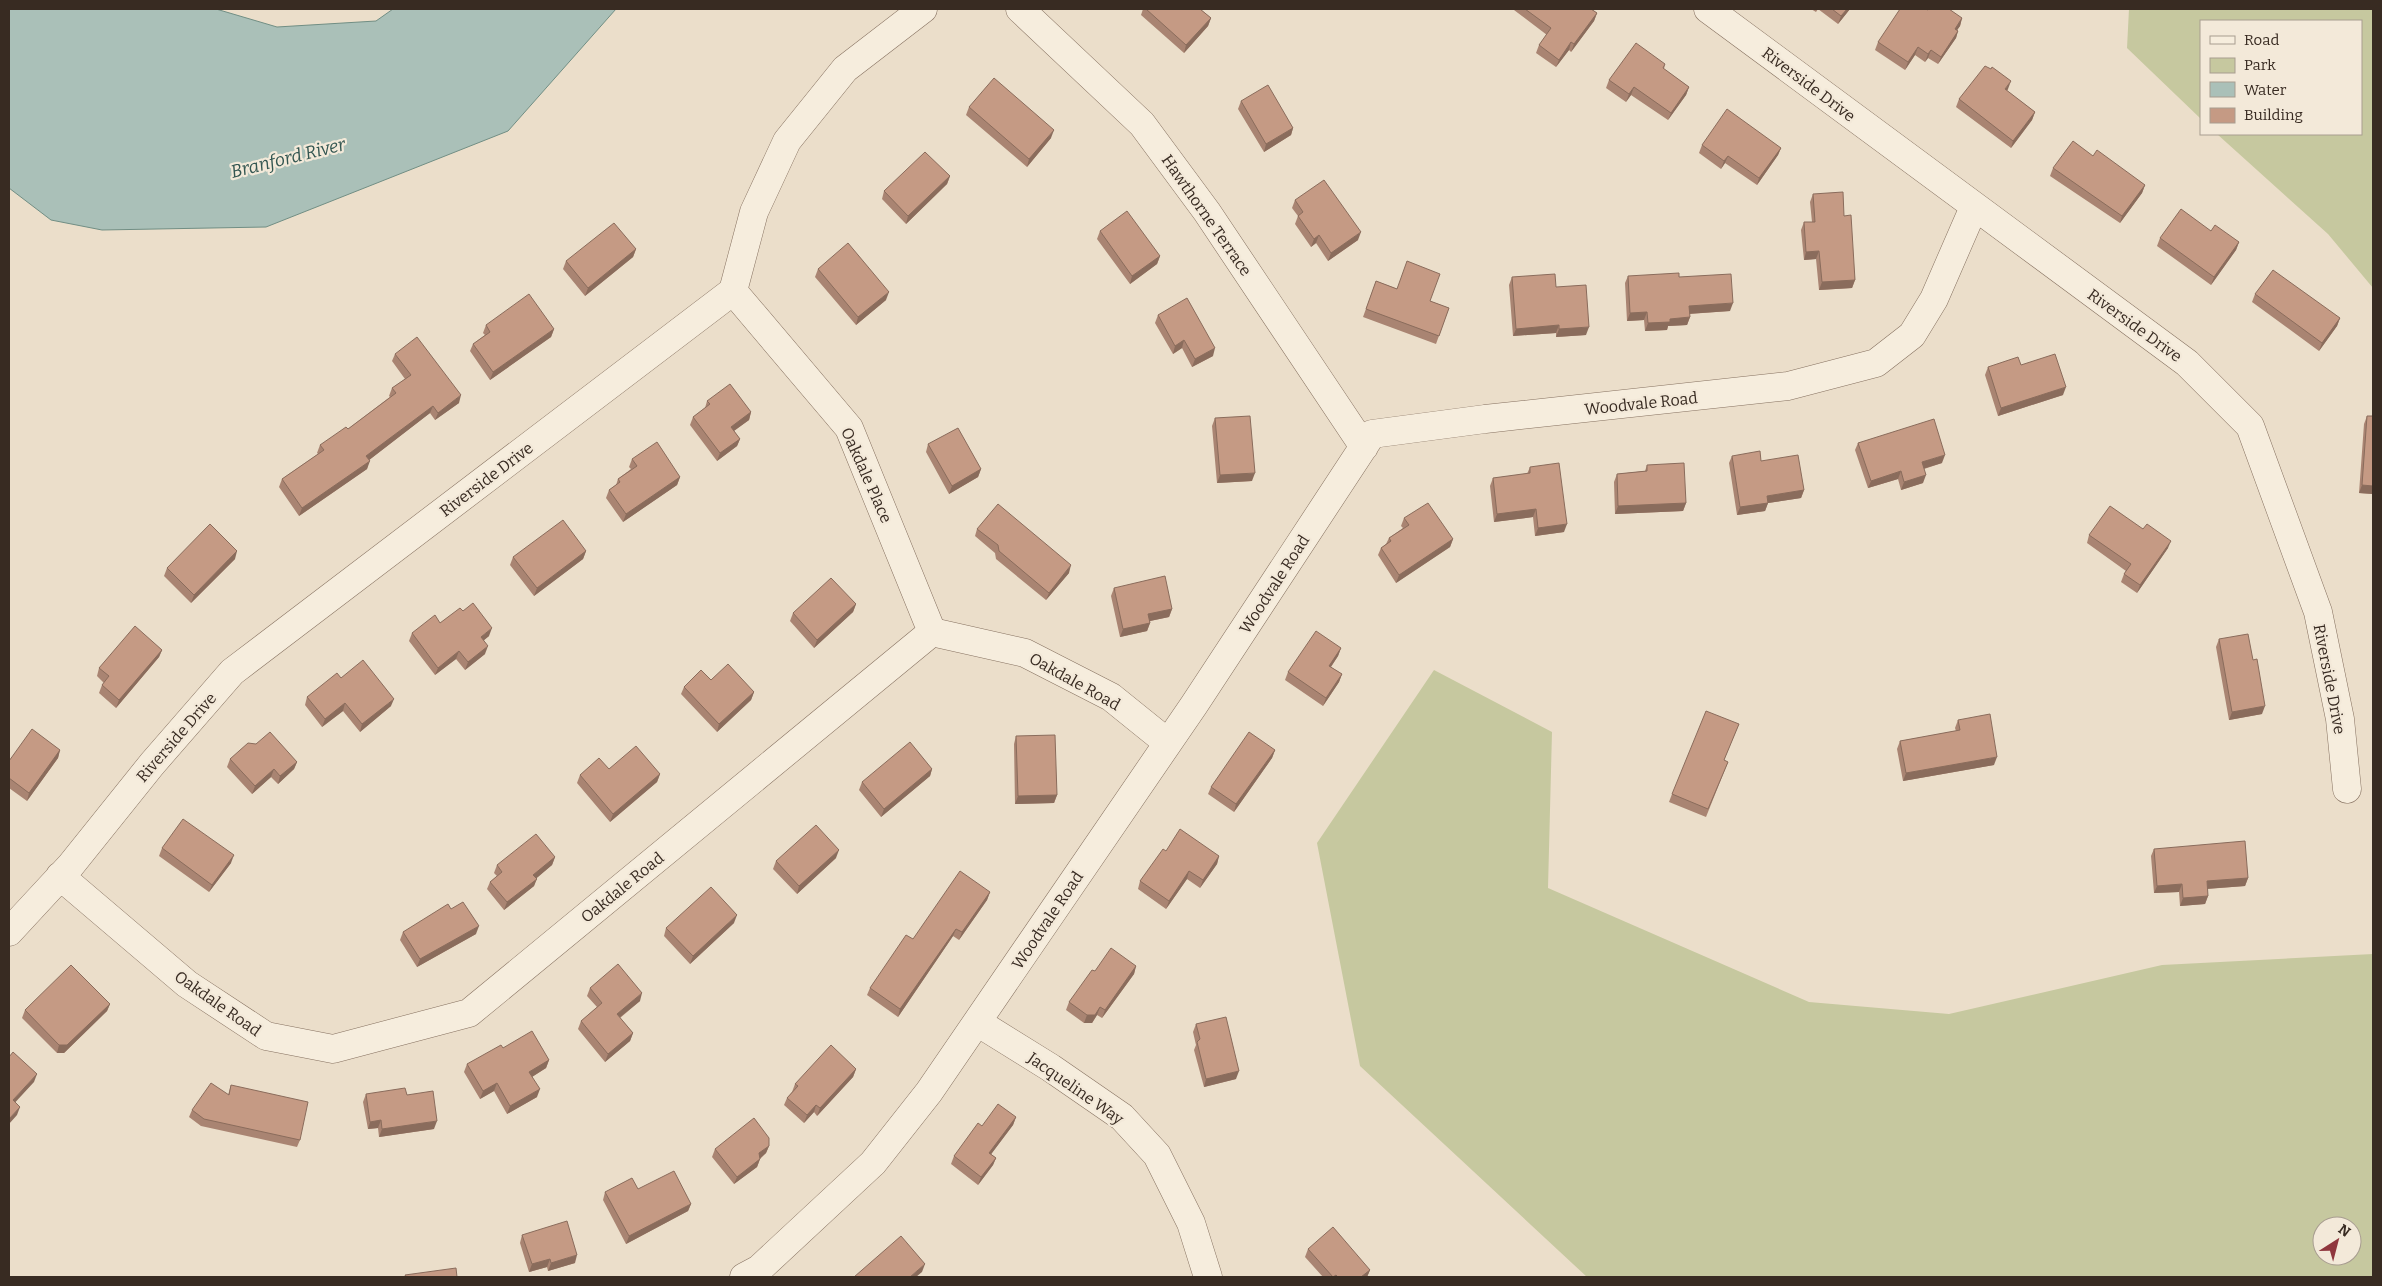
<svg xmlns="http://www.w3.org/2000/svg" width="2382" height="1286" font-family="Bitter,serif">
  <rect width="100%" height="100%" fill="#ebdeca"/>
  <!-- green -->
  <path fill="#c6c89f" fill-rule="evenodd" d="M2129,9H2373V288L2328,234L2217,134H2361V21H2201V119L2127,48Z
    M1434,670L1552,732L1548,888L1809,1002L1949,1014L2162,965L2373,954V1277H1587L1360,1066L1317,843ZM2322,1226H2352V1256H2322Z"/>
  <!-- water -->
  <path fill="#aac0b8" stroke="#718e84" d="M9,9H216L277,27L376,21L393,9H616L508,131L266,227L102,230L51,220L9,188Z"/>
  <g fill="none" stroke-linecap="round" stroke-linejoin="round">
    <defs>
      <path id="minor" d="M1020,9L1142,124L1207,212L1364,447
        M1708,9L2187,363L2250,426L2318,612L2340,719L2347,789
        M733,291L849,428L932,632
        M60,876L187,984L266,1036L333,1049L469,1013L932,632L1025,653L1111,697L1168,743
        M9,932L71,865L152,764L232,672L733,291L754,212L787,141L845,69L923,9
        M977,1022L1051,1068L1122,1117L1157,1155L1191,1223L1208,1277
        M744,1277L759,1269L873,1163L929,1092L1194,705L1372,434L1485,419L1788,386L1876,363L1912,335L1934,299L1974,207"/>
    </defs>
    <!-- minor casing -->
    <use href="#minor" stroke="#867160" stroke-width="29"/>
    <!-- minor -->
    <use href="#minor" stroke="#f6eddd" stroke-width="28"/>
  </g>
  <!-- wall -->
  <path fill="#a98472" d="M1143,9H1200L1211,18L1208,26L1184,53L1141,15Z
    M1514,9H1591L1597,13L1594,21L1571,52L1569,50L1556,67L1536,53L1539,45L1547,35L1514,10Z
    M1811,9H1818L1816,12Z
    M1818,9H1850L1838,24Z
    M1962,18L1960,26L1957,30L1958,31L1956,38L1938,64L1928,58L1925,62L1915,55L1905,70L1875,50L1878,42Z
    M1665,64L1664,69L1689,87L1686,95L1668,120L1631,95L1626,102L1606,88L1609,80Z
    M2008,89L2007,91L2035,112L2032,120L2011,148L1956,107L1959,99Z
    M1241,101L1293,128L1291,135L1264,152L1238,109Z
    M969,107L1051,138L1027,167L966,115Z
    M1702,145L1781,148L1778,155L1757,185L1725,163L1721,169L1699,153Z
    M2093,156L2145,185L2142,193L2120,223L2050,176L2053,168Z
    M950,176L947,184L906,224L882,199L884,191Z
    M1813,194L1844,216L1855,280L1852,288L1819,290L1816,259L1804,260L1801,230L1804,222H1812L1810,202Z
    M1295,200L1358,240L1328,261L1316,243L1311,247L1295,224L1298,216L1292,208Z
    M1100,231L1160,256L1157,264L1130,284L1097,239Z
    M2211,231L2239,242L2236,250L2211,285L2157,246L2160,238Z
    M636,249L633,257L585,296L563,269L566,261Z
    M818,269L886,300L856,325L815,277Z
    M1628,276L1679,277L1730,311L1689,314L1690,317L1687,325L1668,326L1667,330L1645,331L1644,320L1627,321L1625,283Z
    M1512,277L1556,287L1586,335L1556,337V333L1513,336L1509,285Z
    M1376,281L1449,308L1436,344L1363,317Z
    M2255,294L2340,318L2337,326L2319,351L2252,302Z
    M1158,315L1213,356L1192,367L1182,348L1173,354L1155,323Z
    M486,325L554,329L551,337L490,380L470,351L473,344L485,335L483,333Z
    M395,354L459,403L435,420L430,413L369,460L367,469L299,516L279,487L282,479L318,454L317,453L320,445L348,429L390,397L389,396L392,388L405,379L392,361Z
    M2021,365L2063,395L1998,416L1985,375L1988,367Z
    M707,401L751,412L749,420L734,431L740,439L737,446L717,461L690,425L693,417L705,408Z
    M2367,416H2373V494L2359,493L2364,424Z
    M1215,418L1252,481L1217,483L1212,426Z
    M1858,443L1942,463L1924,469L1923,483L1901,490L1898,479L1868,488L1855,450Z
    M928,444L981,469L978,477L949,494L926,452Z
    M1732,456L1761,461L1804,490L1801,498L1768,503L1765,511L1737,515L1729,463Z
    M632,459L680,477L677,485L623,522L606,498L609,490L616,485L618,479L631,469L629,467Z
    M1647,465L1686,503L1683,511L1615,514L1614,482L1617,474L1645,471Z
    M1530,467L1564,532L1535,536L1533,517L1494,522L1490,486L1493,478L1527,474Z
    M1404,518L1453,539L1450,547L1396,583L1378,555L1381,548L1386,544L1389,538L1403,528L1401,526Z
    M977,529L1069,573L1046,600L996,559L995,553L975,536Z
    M2089,535L2168,548L2137,593L2121,582L2124,574L2126,571L2087,543Z
    M586,551L583,559L534,596L510,565L513,557Z
    M235,559L191,603L164,576L167,568Z
    M1114,588L1172,609L1169,617L1150,621V623L1147,631L1120,637L1111,596Z
    M856,604L853,612L814,648L790,621L793,613Z
    M440,623L489,636L484,640L485,654L465,670L456,659L435,675L409,641L412,633Z
    M2219,639L2253,660L2262,714L2229,720L2216,647Z
    M1341,648L1338,656L1331,667L1342,674L1339,682L1323,706L1285,680L1288,672Z
    M162,650L159,657L116,708L99,693L102,685L104,683L97,676L99,668Z
    M341,678L391,706L360,732L343,711L322,727L305,705L307,697Z
    M711,680L754,692L751,700L717,732L681,694L684,687Z
    M1958,720L1994,765L1903,781L1897,749L1900,741L1956,731L1955,728Z
    M1739,724L1724,760L1728,762L1706,817L1669,802L1672,794Z
    M1016,736L1057,795L1054,803L1015,804L1014,744Z
    M60,750L58,758L27,801L9,788V761Z
    M1275,750L1272,758L1234,812L1208,794L1211,787Z
    M230,759L297,762L294,769L278,784L271,777L252,794L227,767Z
    M609,769L660,774L657,782L610,822L577,783L580,775Z
    M932,769L930,776L881,817L859,790L862,782Z
    M162,848L231,863L209,892L159,856Z
    M2154,849L2248,878L2245,886L2207,889L2208,896L2205,904L2180,906L2179,892L2154,893L2151,856Z
    M1166,851L1219,856L1217,864L1200,888L1187,879L1166,909L1138,889L1140,881Z
    M555,857L552,865L536,878L534,886L504,910L487,889L490,882L497,876L494,873L497,865Z
    M836,858L797,894L773,869L776,861Z
    M990,892L987,900L959,940L953,936L898,1017L867,995L870,988L913,939Z
    M451,909L476,934L417,967L400,940L403,932Z
    M734,923L690,964L664,936L666,928Z
    M1136,966L1134,974L1102,1018L1097,1015L1092,1023H1084L1066,1010L1069,1002L1095,971Z
    M590,988L640,1001L620,1018L633,1033L630,1041L605,1062L578,1029L581,1021L597,1007L587,996Z
    M110,1004L107,1011L64,1053H57L22,1018L25,1010Z
    M1196,1024L1236,1079L1204,1087L1194,1050L1196,1045L1193,1032Z
    M549,1060L546,1068L532,1077L537,1097L507,1114L494,1091L480,1099L464,1072L467,1064Z
    M856,1069L853,1077L817,1116L814,1112L804,1123L784,1105L787,1098L792,1092L795,1084Z
    M231,1085L300,1140L297,1147L201,1126L189,1117L192,1110L228,1095Z
    M366,1094L407,1095L434,1129L379,1137L378,1128L368,1129L363,1102Z
    M1016,1117L1013,1125L991,1154L996,1158L993,1165L978,1185L951,1164L954,1156L982,1126Z
    M769,1146L766,1153L760,1159L757,1167L734,1184L712,1157L715,1149Z
    M638,1189L691,1204L688,1211L626,1244L603,1200L605,1192Z
    M522,1235L575,1263L548,1271L547,1267L529,1272L520,1243Z
    M1308,1249L1370,1270L1367,1277H1323L1305,1257Z"/>
  <!-- shaded-wall -->
  <path fill="#8a6c5c" d="M1847,9H1850L1838,24L1841,16Z
    M1597,13L1594,21L1571,52L1574,44Z
    M1211,18L1208,26L1184,53L1186,45Z
    M1962,18L1960,26L1953,36L1955,29Z
    M1958,31L1956,38L1938,64L1941,57Z
    M1571,42L1569,50L1556,67L1559,60Z
    M1918,47L1915,55L1905,70L1908,62Z
    M1931,50L1928,58L1925,62L1928,54Z
    M2011,81L2008,89L2002,97L2005,89Z
    M1634,87L1631,95L1626,102L1629,94Z
    M1689,87L1686,95L1668,120L1671,113Z
    M2035,112L2032,120L2011,148L2013,141Z
    M1293,128L1291,135L1264,152L1266,144Z
    M1054,130L1051,138L1027,167L1029,159Z
    M1781,148L1778,155L1757,185L1759,178Z
    M1728,156L1725,163L1721,169L1724,161Z
    M950,176L947,184L906,224L908,216Z
    M2145,185L2142,193L2120,223L2122,216Z
    M1361,232L1358,240L1328,261L1331,253Z
    M1319,235L1316,243L1311,247L1314,239Z
    M2239,242L2236,250L2211,285L2214,277Z
    M636,249L633,257L585,296L588,288Z
    M1819,251L1816,259L1804,260L1806,252Z
    M1160,256L1157,264L1130,284L1132,276Z
    M1855,280L1852,288L1819,290L1822,282Z
    M889,292L886,300L856,325L858,317Z
    M1733,303L1730,311L1686,314L1689,306Z
    M1647,312L1644,320L1627,321L1630,313Z
    M1690,317L1687,325L1668,326L1667,330L1645,331L1648,323L1670,319Z
    M2340,318L2337,326L2319,351L2322,343Z
    M1559,325L1556,333L1513,336L1516,329Z
    M1589,327L1586,335L1556,337L1559,329Z
    M554,329L551,337L490,380L493,372Z
    M1184,340L1182,348L1173,354L1175,346Z
    M1215,348L1213,356L1192,367L1195,359Z
    M2066,387L2063,395L1998,416L2001,408Z
    M461,395L459,403L435,420L438,413Z
    M433,406L430,413L364,464L366,456Z
    M751,412L749,420L728,435L731,427Z
    M740,439L737,446L717,461L720,453Z
    M1945,455L1942,463L1919,470L1922,462Z
    M370,461L367,469L299,516L302,508Z
    M981,469L978,477L949,494L952,486Z
    M1901,471L1898,479L1868,488L1871,481Z
    M1255,473L1252,481L1217,483L1220,475Z
    M1926,475L1923,483L1901,490L1904,482Z
    M680,477L677,485L623,522L626,514Z
    M2362,485L2373,486V494L2359,493Z
    M1804,490L1801,498L1768,503L1765,511L1737,515L1740,507L1767,496Z
    M1686,503L1683,511L1615,514L1618,506Z
    M1536,509L1533,517L1494,522L1497,514Z
    M1567,524L1564,532L1535,536L1538,528Z
    M1453,539L1450,547L1396,583L1399,575Z
    M2171,541L2168,548L2137,593L2140,585Z
    M237,551L235,559L191,603L194,595Z
    M586,551L583,559L534,596L537,588Z
    M1071,565L1069,573L1046,600L1049,593Z
    M856,604L853,612L814,648L817,640Z
    M1172,609L1169,617L1145,622L1148,614Z
    M1150,623L1147,631L1120,637L1123,629Z
    M492,628L489,636L478,645L481,637Z
    M488,646L485,654L465,670L468,662Z
    M1341,648L1338,656L1326,674L1329,666Z
    M162,650L159,657L116,708L119,700Z
    M459,651L456,659L435,675L438,668Z
    M1342,674L1339,682L1323,706L1326,698Z
    M754,692L751,700L717,732L719,724Z
    M394,699L391,706L360,732L362,724Z
    M345,703L343,711L322,727L325,719Z
    M2265,706L2262,714L2229,720L2232,712Z
    M60,750L58,758L27,801L29,793Z
    M1275,750L1272,758L1234,812L1236,804Z
    M1997,757L1994,765L1903,781L1906,773Z
    M297,762L294,769L278,784L280,776Z
    M274,769L271,777L252,794L255,786Z
    M932,769L930,776L881,817L884,809Z
    M660,774L657,782L610,822L613,814Z
    M1057,795L1054,803L1015,804L1018,796Z
    M839,850L836,858L797,894L799,886Z
    M234,855L231,863L209,892L212,885Z
    M1219,856L1217,864L1200,888L1203,880Z
    M555,857L552,865L531,883L533,875Z
    M1189,871L1187,879L1166,909L1169,901Z
    M2248,878L2245,886L2204,889L2207,881Z
    M537,879L534,886L504,910L507,902Z
    M2182,884L2179,892L2154,893L2157,886Z
    M990,892L987,900L959,940L962,932Z
    M2208,896L2205,904L2180,906L2183,898Z
    M737,915L734,923L690,964L693,956Z
    M479,926L476,934L417,967L420,959Z
    M956,929L953,936L898,1017L900,1009Z
    M1136,966L1134,974L1102,1018L1105,1010Z
    M642,993L640,1001L614,1022L617,1014Z
    M110,1004L107,1011L64,1053H57L59,1045Z
    M1100,1007L1097,1015L1092,1023H1084L1087,1015Z
    M633,1033L630,1041L605,1062L608,1054Z
    M549,1060L546,1068L527,1080L529,1072Z
    M856,1069L853,1077L817,1116L820,1108Z
    M1239,1071L1236,1079L1204,1087L1206,1079Z
    M37,1074L34,1082L10,1108L13,1100Z
    M497,1083L494,1091L480,1099L483,1091Z
    M540,1089L537,1097L507,1114L510,1106Z
    M816,1105L814,1112L804,1123L807,1115Z
    M20,1107L17,1115L9,1124V1119Z
    M1016,1117L1013,1125L986,1161L989,1153Z
    M381,1120L378,1128L368,1129L370,1122Z
    M437,1121L434,1129L379,1137L382,1129Z
    M769,1146L766,1153L757,1161L759,1153Z
    M996,1158L993,1165L978,1185L981,1177Z
    M760,1159L757,1167L734,1184L737,1177Z
    M691,1204L688,1211L626,1244L629,1236Z
    M577,1255L575,1263L548,1271L551,1263Z
    M550,1259L547,1267L529,1272L532,1264Z
    M925,1264L922,1272L916,1277H910Z
    M1370,1270L1367,1277H1361Z"/>
  <!-- building -->
  <path fill="#c59a84" stroke="#8a6c5c" d="M1146,9H1200L1211,18L1186,45Z
    M1525,9H1591L1597,13L1574,44L1571,42L1559,60L1539,45L1551,28Z
    M1832,9H1847L1841,16Z
    M1900,9H1926L1928,10V9H1949L1962,18L1955,29L1958,31L1941,57L1931,50L1928,54L1918,47L1908,62L1878,42Z
    M1636,43L1665,64L1663,68L1689,87L1671,113L1634,87L1629,94L1609,80Z
    M1985,66L1991,69L1992,67L2011,81L2005,89L2035,112L2013,141L1959,99Z
    M994,78L1054,130L1029,159L969,107Z
    M1268,85L1293,128L1266,144L1241,101Z
    M1727,109L1781,148L1759,178L1728,156L1724,161L1702,145Z
    M2073,141L2093,156L2097,150L2145,185L2122,216L2053,168Z
    M925,152L950,176L908,216L884,191Z
    M1324,180L1361,232L1331,253L1319,235L1314,239L1298,216L1303,212L1295,200Z
    M1843,192L1844,216L1851,215L1855,280L1822,282L1819,251L1806,252L1804,222H1815L1813,194Z
    M2181,209L2211,231L2215,225L2239,242L2214,277L2160,238Z
    M1127,211L1160,256L1132,276L1100,231Z
    M614,223L636,249L588,288L566,261Z
    M848,243L889,292L858,317L818,269Z
    M1407,261L1440,274L1430,301L1449,308L1439,336L1366,309L1376,281L1397,289Z
    M2273,270L2340,318L2322,343L2255,294Z
    M1679,273V277L1731,274L1733,303L1689,306L1690,317L1670,319V322L1648,323L1647,312L1630,313L1628,276Z
    M1555,274L1556,287L1586,285L1589,327L1559,329V325L1516,329L1512,277Z
    M529,294L554,329L493,372L473,344L490,332L486,325Z
    M1187,298L1215,348L1195,359L1184,340L1175,346L1158,315Z
    M417,337L461,395L438,413L433,406L366,456L370,461L302,508L282,479L324,450L320,445L346,427L348,429L396,393L392,388L411,375L395,354Z
    M2055,354L2066,387L2001,408L1988,367L2018,357L2021,365Z
    M730,384L751,412L731,427L740,439L720,453L693,417L710,404L707,401Z
    M1250,416L1255,473L1220,475L1215,418Z
    M2367,416H2373V486L2362,485Z
    M1934,419L1945,455L1922,462L1926,475L1904,482L1901,471L1871,481L1858,443Z
    M958,428L981,469L952,486L928,444Z
    M657,442L680,477L626,514L609,490L620,482L618,479L637,466L632,459Z
    M1760,451L1761,461L1798,455L1804,490L1767,496L1768,503L1740,507L1732,456Z
    M1559,463L1567,524L1538,528L1536,509L1497,514L1493,478L1530,473V467Z
    M1684,463L1686,503L1618,506L1617,474L1647,471V465Z
    M1428,503L1453,539L1399,575L1381,548L1391,541L1389,538L1409,525L1404,518Z
    M998,504L1071,565L1049,593L999,551L998,545L977,529Z
    M2110,506L2143,529L2147,524L2171,541L2140,585L2124,574L2131,564L2089,535Z
    M563,520L586,551L537,588L513,557Z
    M210,524L237,551L194,595L167,568Z
    M1165,576L1172,609L1148,614L1150,623L1123,629L1114,588Z
    M831,578L856,604L817,640L793,613Z
    M473,603L492,628L481,637L488,646L468,662L459,651L438,668L412,633L435,615L440,623L460,608L463,611Z
    M135,626L162,650L119,700L102,685L109,676L99,668Z
    M1316,631L1341,648L1329,666L1342,674L1326,698L1288,672Z
    M2248,634L2253,660L2257,659L2265,706L2232,712L2219,639Z
    M363,660L394,699L362,724L345,703L325,719L307,697L337,673L341,678Z
    M728,664L754,692L719,724L684,687L701,670L711,680Z
    M1706,711L1739,724L1724,760L1728,762L1708,809L1672,794Z
    M1990,714L1997,757L1906,773L1900,741L1960,730L1958,720Z
    M32,729L60,750L29,793L9,778V761Z
    M270,732L297,762L280,776L274,769L255,786L230,759L248,743L256,744Z
    M1249,732L1275,750L1236,804L1211,787Z
    M1055,735L1057,795L1018,796L1016,736Z
    M910,742L932,769L884,809L862,782Z
    M636,746L660,774L613,814L580,775L599,758L609,769Z
    M183,819L234,855L212,885L162,848Z
    M816,825L839,850L799,886L776,861Z
    M1180,829L1219,856L1203,880L1189,871L1169,901L1140,881L1163,849L1166,851Z
    M536,834L555,857L533,875L537,879L507,902L490,882L502,872L497,865Z
    M2245,841L2248,878L2207,881L2208,896L2183,898L2182,884L2157,886L2154,849Z
    M960,871L990,892L962,932L956,929L900,1009L870,988L906,935L913,939Z
    M711,887L737,915L693,956L666,928Z
    M463,902L479,926L420,959L403,932L448,904L451,909Z
    M1111,948L1136,966L1105,1010L1100,1007L1095,1015H1087L1069,1002L1092,970L1095,971Z
    M618,964L642,993L617,1014L633,1033L608,1054L581,1021L602,1003L590,988Z
    M71,965L110,1004L67,1045H59L25,1010Z
    M1226,1017L1239,1071L1206,1079L1197,1042L1200,1039L1196,1024Z
    M532,1031L549,1060L529,1072L540,1089L510,1106L497,1083L483,1091L467,1064L501,1045L503,1048Z
    M831,1045L856,1069L820,1108L816,1105L807,1115L787,1098L798,1086L795,1084Z
    M13,1052L37,1074L13,1100L20,1107L9,1119V1057Z
    M211,1083L229,1095L231,1085L308,1102L300,1140L204,1119L192,1110Z
    M405,1088L407,1095L433,1091L437,1121L382,1129L381,1120L370,1122L366,1094Z
    M998,1104L1016,1117L989,1153L996,1158L981,1177L954,1156L978,1123L982,1126Z
    M754,1118L769,1138V1146L759,1153L760,1159L737,1177L715,1149Z
    M674,1171L691,1204L629,1236L605,1192L632,1178L638,1189Z
    M567,1221L577,1255L551,1263L550,1259L532,1264L522,1235Z
    M1333,1227L1370,1270L1361,1277H1338L1336,1275L1333,1277L1308,1249Z
    M901,1236L925,1264L910,1277H854Z
    M456,1268L457,1277H406L405,1275Z"/>
  <g text-anchor="middle" stroke-width="4.5" stroke-linejoin="round" paint-order="stroke">
    <!-- street labels -->
    <g font-size="16" fill="#382b22" stroke="#f3e9d9">
      <text transform="translate(1809 84) rotate(37)" y="6">Riverside Drive</text>
      <text transform="translate(1207 215) rotate(55)" y="6">Hawthorne Terrace</text>
      <text transform="translate(2135 325) rotate(36)" y="6">Riverside Drive</text>
      <text transform="translate(1641 403) rotate(-6)" y="6">Woodvale Road</text>
      <text transform="translate(867 475) rotate(66)" y="6">Oakdale Place</text>
      <text transform="translate(486 479) rotate(-37)" y="6">Riverside Drive</text>
      <text transform="translate(1274 584) rotate(-57)" y="6">Woodvale Road</text>
      <text transform="translate(2330 679) rotate(79)" y="6">Riverside Drive</text>
      <text transform="translate(1075 681) rotate(29)" y="6">Oakdale Road</text>
      <text transform="translate(176 737) rotate(-49)" y="6">Riverside Drive</text>
      <text transform="translate(622 887) rotate(-39)" y="6">Oakdale Road</text>
      <text transform="translate(1047 920) rotate(-56)" y="6">Woodvale Road</text>
      <text transform="translate(218 1003) rotate(35)" y="6">Oakdale Road</text>
      <text transform="translate(1076 1088) rotate(35)" y="6">Jacqueline Way</text>
    </g>
    <!-- water labels -->
    <g font-size="18" font-style="italic" fill="#335651" stroke="#f3e9d9">
      <text transform="translate(288 158) rotate(-14)" y="6">Branford River</text>
    </g>
  </g>
  <!-- border -->
  <rect width="2382" height="1286" fill="none" stroke="#382b22" stroke-width="20"/>
  <!-- legend -->
  <rect x="2200" y="20" width="162" height="115" fill="#f3e9d9" stroke="#a89d90"/>
  <rect x="2210" y="36" width="25" height="8" fill="#f6eddd" stroke="#a89d90"/>
  <text x="2244" y="45" font-size="15" fill="#382b22">Road</text>
  <rect x="2210" y="58" width="25" height="15" fill="#c6c89f" stroke="#a89d90"/>
  <text x="2244" y="70" font-size="15" fill="#382b22">Park</text>
  <rect x="2210" y="82" width="25" height="15" fill="#aac0b8" stroke="#a89d90"/>
  <text x="2244" y="95" font-size="15" fill="#382b22">Water</text>
  <rect x="2210" y="108" width="25" height="15" fill="#c59a84" stroke="#a89d90"/>
  <text x="2244" y="120" font-size="15" fill="#382b22">Building</text>
  <!-- north arrow -->
  <g transform="translate(2337 1241) rotate(36)"><circle r="24" fill="#f3e9d9" stroke="#a89d90"/>
  <path d="M0-4L9 19L0 12L-9 19Z" fill="#8f363d"/>
  <text y="-8" font-size="14" font-weight="bold" text-anchor="middle" fill="#382b22">N</text>
  </g>
</svg>
